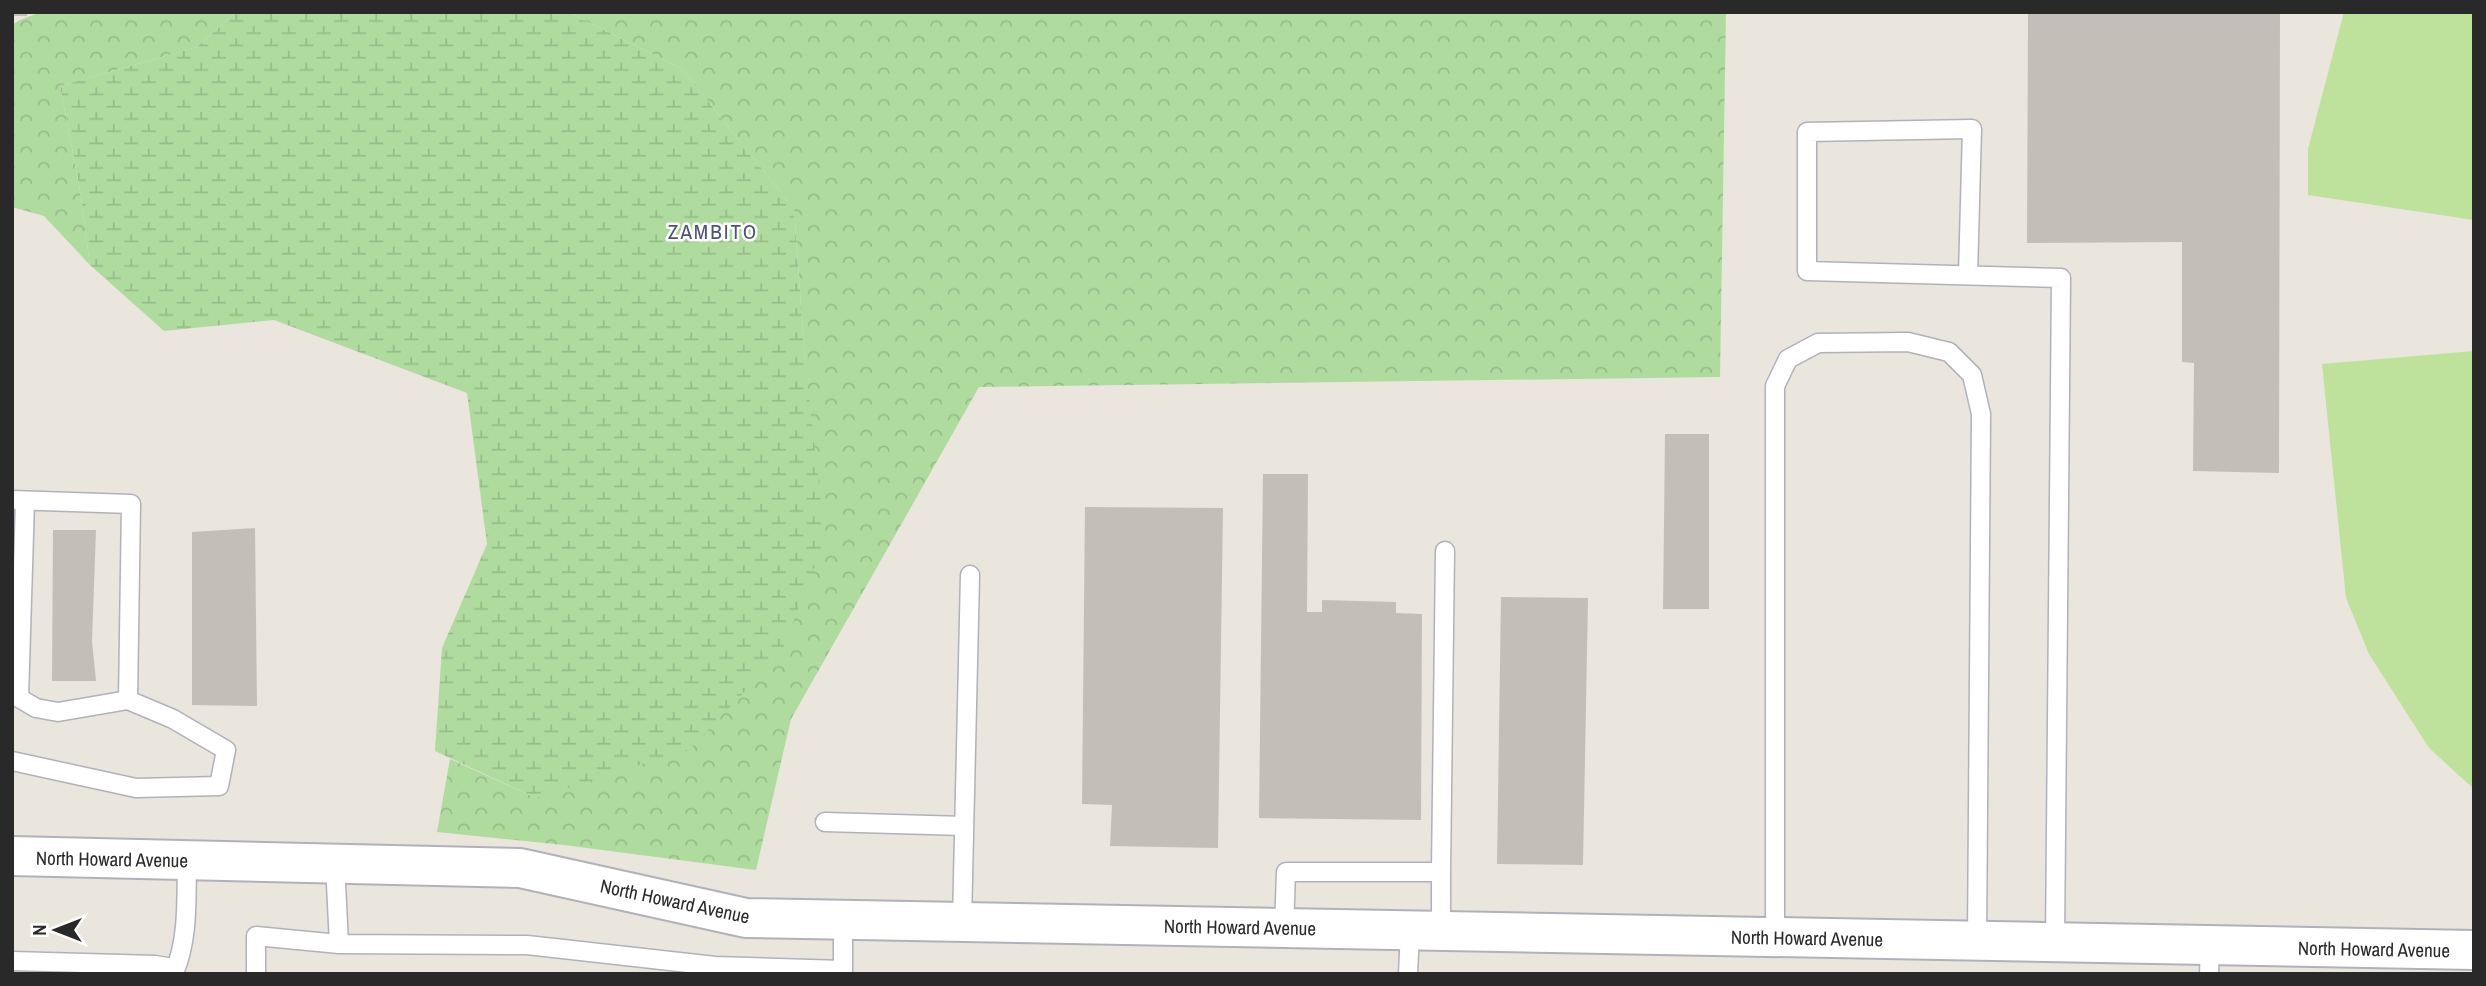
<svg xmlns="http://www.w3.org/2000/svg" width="2486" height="986" font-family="'Archivo Narrow',sans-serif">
  <defs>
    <pattern id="forest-crowns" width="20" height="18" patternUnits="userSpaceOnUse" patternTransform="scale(1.75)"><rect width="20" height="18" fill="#afdb9f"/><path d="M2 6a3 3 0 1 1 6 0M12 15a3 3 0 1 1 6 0" fill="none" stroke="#97bc89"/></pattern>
    <pattern id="wetland-marsh" width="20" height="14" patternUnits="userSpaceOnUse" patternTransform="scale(1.75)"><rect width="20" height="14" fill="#afdb9f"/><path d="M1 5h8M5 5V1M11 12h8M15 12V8" fill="none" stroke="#97bc89"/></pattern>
  </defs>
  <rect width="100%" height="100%" fill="#eae5dd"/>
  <!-- forest -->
  <path fill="url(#forest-crowns)" d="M41,12H236L197,47L60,86L80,190L90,265L44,216L12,207V25L20,20Z
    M568,12H1726L1720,377L979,387L791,719L756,870L564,845L437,832L450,759L536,798L805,361L794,209L682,69Z"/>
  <!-- wetland -->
  <path fill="url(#wetland-marsh)" d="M236,12H568L682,69L794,209L805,361L825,539L781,653L690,749L536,798L435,751L442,648L487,544L467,393L274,320L164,331L90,265L80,190L60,86L197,47Z"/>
  <!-- pitch -->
  <path fill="#bee19c" d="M2344,12H2474V220L2308,195V149Z
    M2474,351V789L2429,748L2369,654L2346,598L2322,364Z"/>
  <!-- building -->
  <path fill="#c3bfb8" d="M12,12H27V16H12Z
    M2028,12H2280L2279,473L2193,471L2194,363L2182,362V242L2027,243Z
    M1665,434H1709V609H1663Z
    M1263,474H1308L1307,612H1322V600L1396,602V613L1422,614L1421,820L1259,818Z
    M1085,507L1223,508L1218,848L1110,846L1112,805L1082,804Z
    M255,528L257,706L192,705V532Z
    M53,530H96L92,641L96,681H52Z
    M1501,597L1588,598L1583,865L1497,864Z"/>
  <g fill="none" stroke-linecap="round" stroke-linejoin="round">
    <defs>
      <path id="lane" d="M1968,275L1972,129L1807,132V271L2061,278L2055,943
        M12,500L131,504L128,700
        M12,761L136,788L219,786L226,750L173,719L128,700L58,712L36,708L19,698L25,501
        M825,822L964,826
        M1441,872L1445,551
        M843,920V974
        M962,922L970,575
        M1284,928L1286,872H1441V931
        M1775,937V386L1788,359L1818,343L1908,342L1949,352L1972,375L1981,414L1977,941
        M339,944L527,945L715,966L843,970
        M12,961L155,965L167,967L175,974
        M174,973C189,938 186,898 187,860
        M256,974V936L339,944L335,864
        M1408,974L1410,931
        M2209,974L2210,946"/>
      <path id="secondary" d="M12,856L520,868L746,918L2474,950"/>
    </defs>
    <!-- lane casing -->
    <use href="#lane" stroke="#b0b2bb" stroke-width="21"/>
    <!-- secondary casing -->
    <use href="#secondary" stroke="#b0b2bb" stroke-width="42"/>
    <!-- lane -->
    <use href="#lane" stroke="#fff" stroke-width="18"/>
    <!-- secondary -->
    <use href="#secondary" stroke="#fff" stroke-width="38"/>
  </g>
  <g text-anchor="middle" stroke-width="5" stroke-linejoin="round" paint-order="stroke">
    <!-- street labels -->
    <g font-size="19" fill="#292929" stroke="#fff">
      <text transform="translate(112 859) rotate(1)" y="7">North Howard Avenue</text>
      <text transform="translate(675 901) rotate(12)" y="7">North Howard Avenue</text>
      <text transform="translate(1240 927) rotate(1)" y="7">North Howard Avenue</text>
      <text transform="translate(1807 938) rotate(1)" y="7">North Howard Avenue</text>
      <text transform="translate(2374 949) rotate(1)" y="7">North Howard Avenue</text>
    </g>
    <!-- neighbourhood labels -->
    <g font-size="21" letter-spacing="2" fill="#4f5375" stroke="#fff">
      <text x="713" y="239">ZAMBITO</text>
    </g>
  </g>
  <!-- border -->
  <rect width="2486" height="986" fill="none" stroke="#292929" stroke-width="28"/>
  <!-- north arrow -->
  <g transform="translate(56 930) rotate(270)" stroke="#ffffff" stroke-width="5" paint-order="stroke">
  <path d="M0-5L12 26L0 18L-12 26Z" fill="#292929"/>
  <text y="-10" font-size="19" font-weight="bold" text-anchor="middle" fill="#292929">N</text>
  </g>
</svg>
